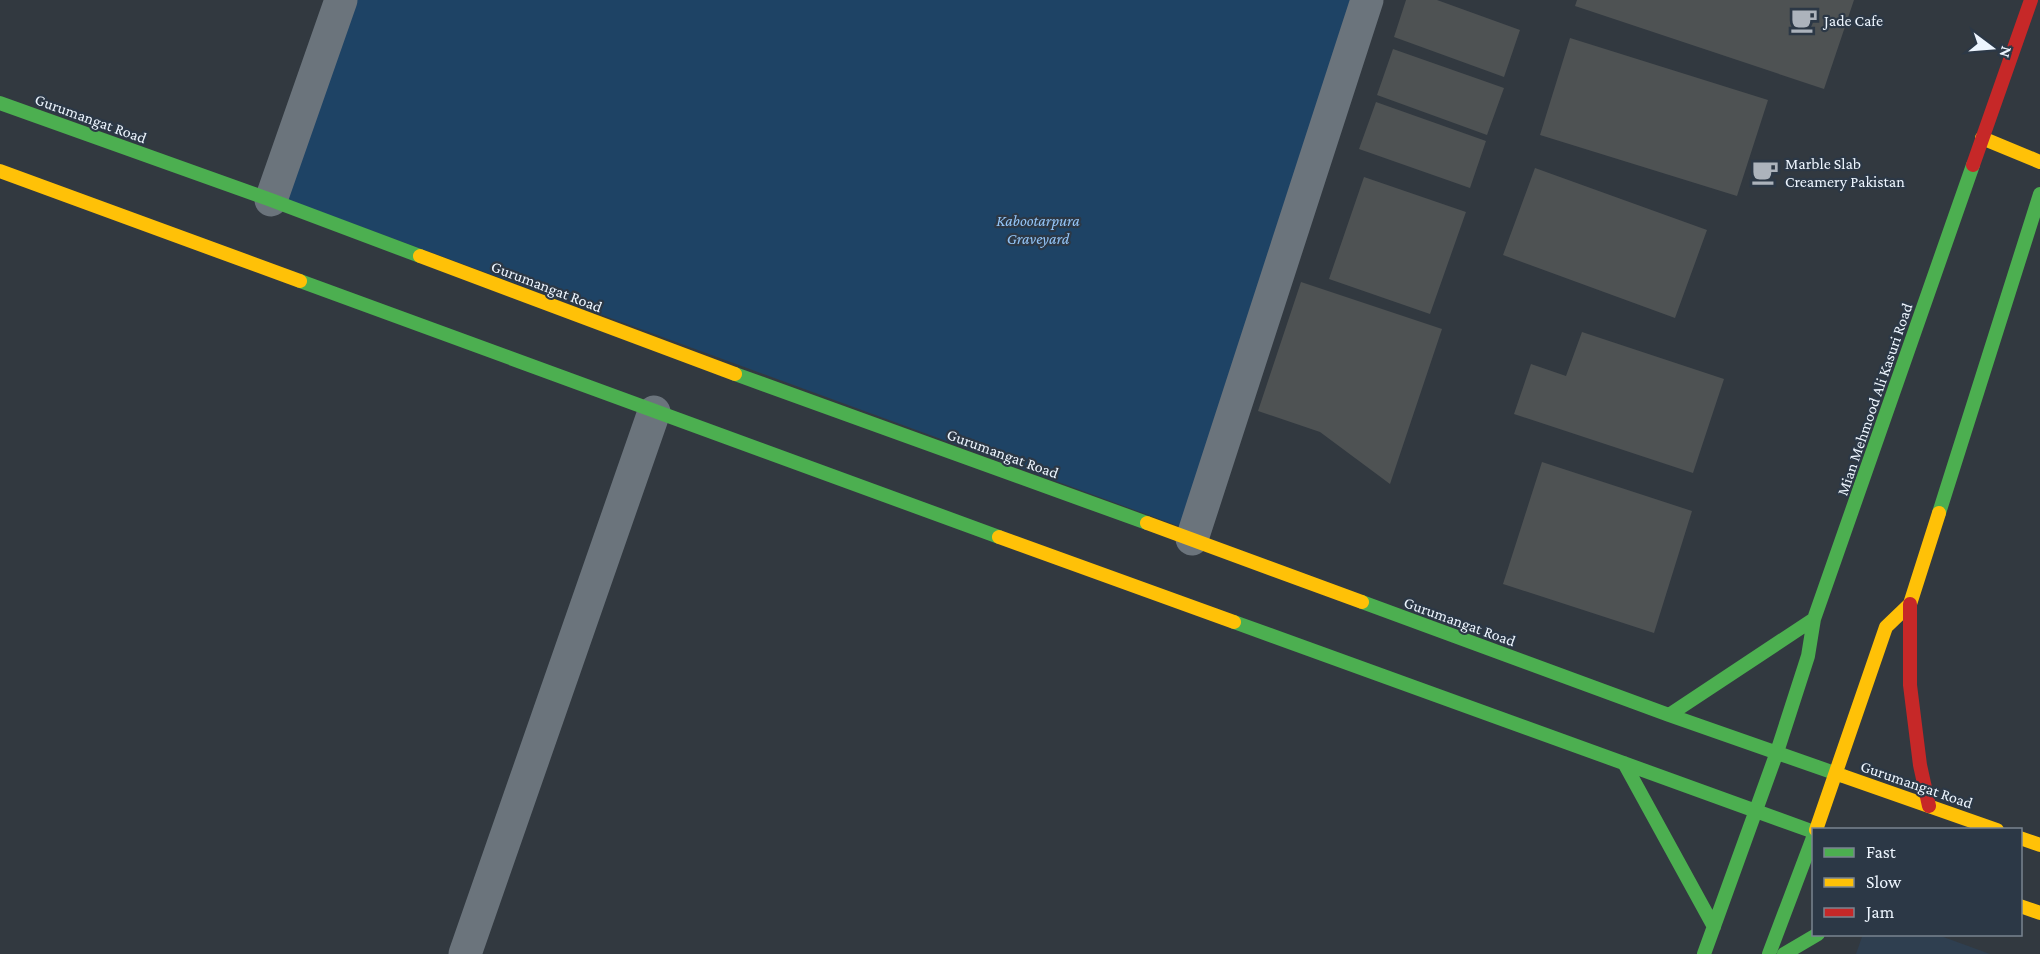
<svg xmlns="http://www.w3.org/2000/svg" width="2040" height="954" font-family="'Crimson Pro',serif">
  <rect width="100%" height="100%" fill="#323940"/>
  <!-- built -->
  <path fill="#2f3f50" d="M1863,934L1938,935L1990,954H1856Z"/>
  <!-- green -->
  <path fill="#1e4365" d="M354,0H1361L1184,528L285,199Z"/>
  <!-- building -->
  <path fill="#4e5253" d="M1406,0H1437L1520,30L1504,77L1394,37Z
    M1577,0H1854L1824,89L1575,6Z
    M1570,38L1768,100L1737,196L1540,135Z
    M1393,49L1504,88L1487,135L1377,95Z
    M1376,102L1486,141L1470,188L1359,149Z
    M1535,168L1707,230L1675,318L1503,255Z
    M1364,177L1466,212L1430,314L1329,279Z
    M1301,282L1442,329L1390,484L1320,432L1258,411Z
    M1582,332L1724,379L1693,473L1514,414L1531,364L1566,376Z
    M1542,462L1692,511L1654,633L1503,584Z"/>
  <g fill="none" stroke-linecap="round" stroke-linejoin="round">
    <!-- street -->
    <path stroke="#6b747c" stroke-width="33" d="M271,200L341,0
      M1192,539L1367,0
      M465,954L654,412"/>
    <!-- fast -->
    <path stroke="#4caf50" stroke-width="14" d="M0,103L271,200L420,256
      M300,281L999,537
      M735,374L1147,523
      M1939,513L2040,194
      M1362,602L1669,715L1843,776
      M1234,622L1814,832
      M1669,715L1814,619
      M1624,763L1714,927
      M1704,954L1777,752L1808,656L1814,619L1973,165
      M1769,954L1814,835
      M1784,954L1818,934"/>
    <!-- slow -->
    <path stroke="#ffc107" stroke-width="14" d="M1982,138L2040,162
      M0,171L300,281
      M420,256L735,374
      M1147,523L1362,602
      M999,537L1234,622
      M1843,776L1997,830
      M1816,830L1886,627L1910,604L1939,513
      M2020,838L2040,845
      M2020,906L2040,913"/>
    <!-- jam -->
    <path stroke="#c62828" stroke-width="14" d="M1973,165L2031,0
      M1910,604V685L1920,765L1929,806"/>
  </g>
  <!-- icons -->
  <defs>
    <symbol id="cafe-bare" viewBox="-9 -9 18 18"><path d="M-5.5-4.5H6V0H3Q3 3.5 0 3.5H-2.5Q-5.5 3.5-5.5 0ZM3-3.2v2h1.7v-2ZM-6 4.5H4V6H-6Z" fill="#acb3bc" stroke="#2c3846" stroke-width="2.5" paint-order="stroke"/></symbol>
  </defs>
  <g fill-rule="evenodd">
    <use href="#cafe-bare" x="1785" y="1" width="38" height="38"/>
    <use href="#cafe-bare" x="1746" y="153" width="38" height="38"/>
  </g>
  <g text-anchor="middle" stroke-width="4.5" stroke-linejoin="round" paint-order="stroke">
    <!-- poi labels -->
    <g font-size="16" fill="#edf5fe" stroke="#2c3846" text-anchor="start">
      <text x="1824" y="26">Jade Cafe</text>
      <text x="1785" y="169">Marble Slab<tspan x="1785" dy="18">Creamery Pakistan</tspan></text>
    </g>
    <!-- street labels -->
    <g font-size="16" fill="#edf5fe" stroke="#2c3846">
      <text transform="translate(91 118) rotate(20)" y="6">Gurumangat Road</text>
      <text transform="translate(547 286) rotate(21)" y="6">Gurumangat Road</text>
      <text transform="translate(1874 399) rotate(-71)" y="6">Mian Mehmood Ali Kasuri Road</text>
      <text transform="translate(1003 453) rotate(20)" y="6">Gurumangat Road</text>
      <text transform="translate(1460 621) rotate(20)" y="6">Gurumangat Road</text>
      <text transform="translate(1917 784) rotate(19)" y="6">Gurumangat Road</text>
    </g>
    <!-- park labels -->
    <g font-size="16" font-style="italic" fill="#94c5f7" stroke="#2c3846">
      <text x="1038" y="226">Kabootarpura<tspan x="1038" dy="18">Graveyard</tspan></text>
    </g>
  </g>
  <!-- legend -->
  <rect x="1812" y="828" width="210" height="108" fill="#2c3846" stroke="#798490" stroke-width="1.5"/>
  <rect x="1824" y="848" width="30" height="9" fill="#4caf50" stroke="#798490" stroke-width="1.5"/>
  <text x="1866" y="858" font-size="18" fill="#edf5fe">Fast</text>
  <rect x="1824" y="878" width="30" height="9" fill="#ffc107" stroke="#798490" stroke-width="1.5"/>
  <text x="1866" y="888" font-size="18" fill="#edf5fe">Slow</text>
  <rect x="1824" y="908" width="30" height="9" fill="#c62828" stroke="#798490" stroke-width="1.5"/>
  <text x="1866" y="918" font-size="18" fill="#edf5fe">Jam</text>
  <!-- north arrow -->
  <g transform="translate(1992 48) rotate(106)" stroke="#2c3846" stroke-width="4.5" paint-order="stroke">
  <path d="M0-4.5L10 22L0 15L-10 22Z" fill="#edf5fe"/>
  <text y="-9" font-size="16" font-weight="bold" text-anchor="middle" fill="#edf5fe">N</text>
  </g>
</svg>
